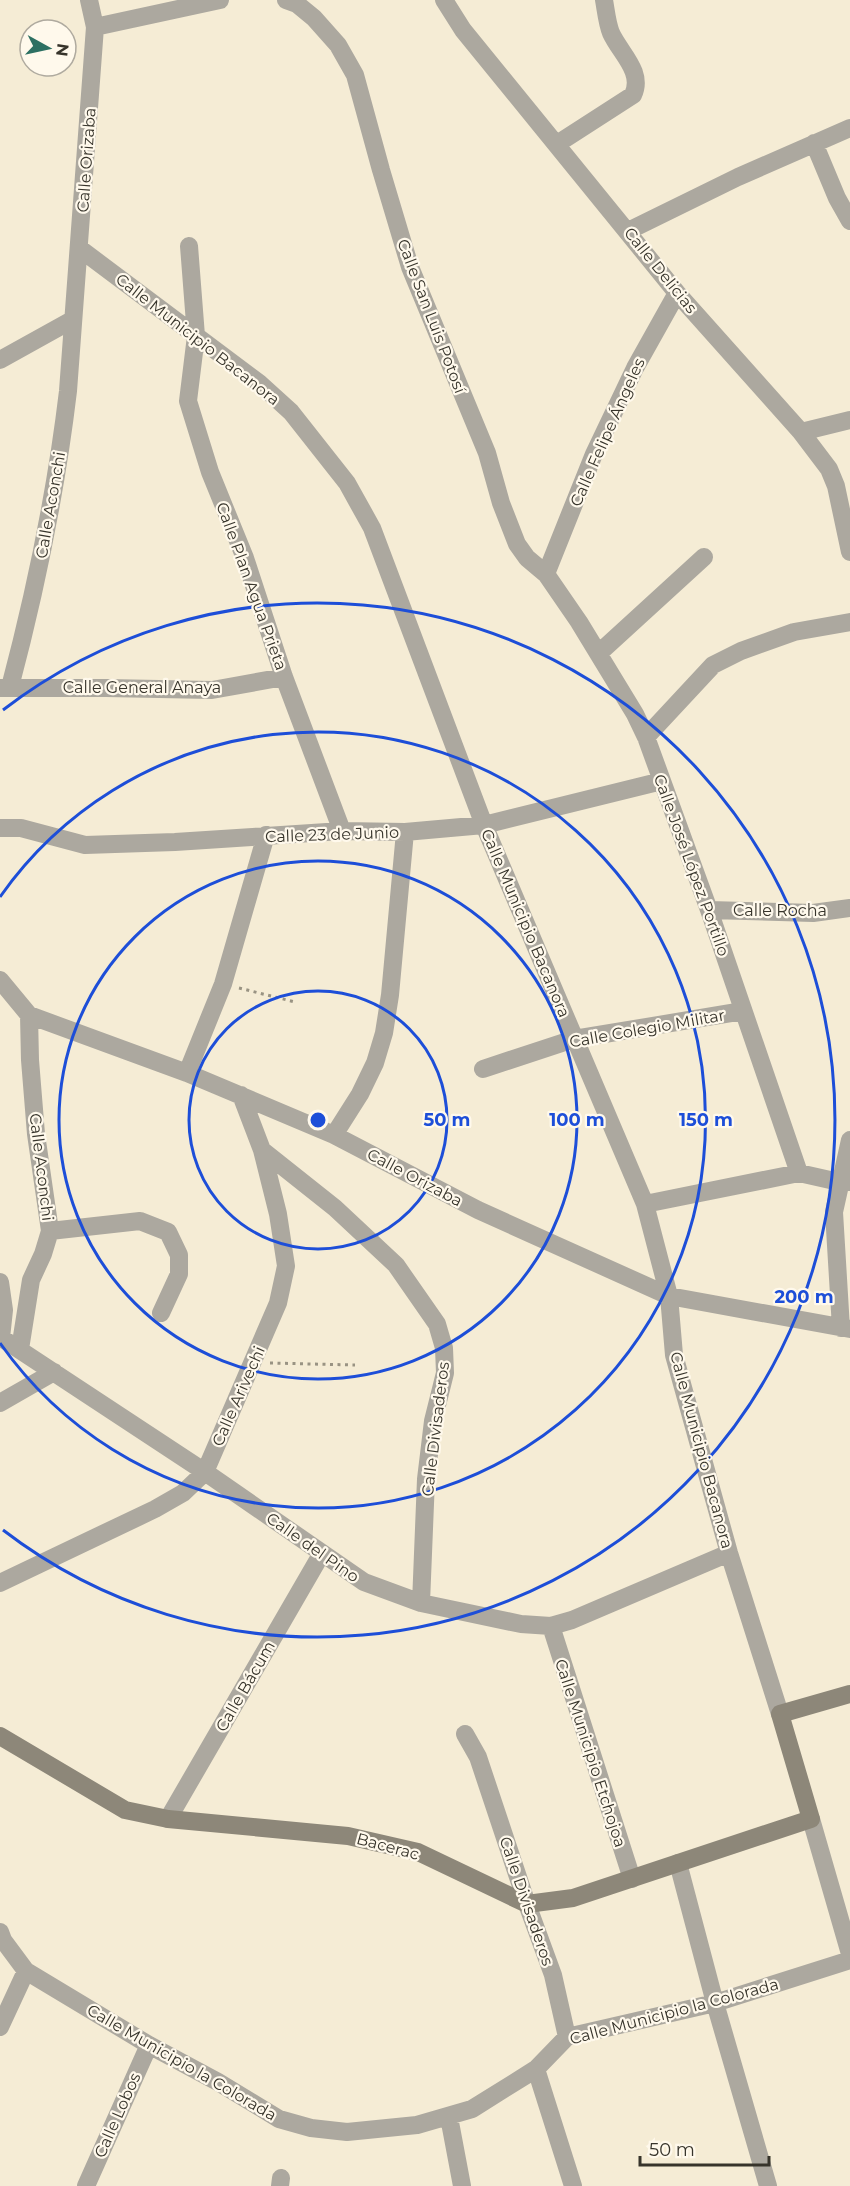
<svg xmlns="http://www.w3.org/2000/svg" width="850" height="2186" font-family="Montserrat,sans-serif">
  <rect width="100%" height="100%" fill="#f5ecd5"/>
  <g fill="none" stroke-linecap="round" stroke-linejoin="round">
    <!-- path -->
    <path stroke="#999383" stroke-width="3" stroke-dasharray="3 4.5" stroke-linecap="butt" d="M239,988L295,1002
      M270,1363L355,1365"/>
    <!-- street -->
    <path stroke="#aca89f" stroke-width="18" d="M286,0L297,4L314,18L338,45L355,75L381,170L410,267L487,453L501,503L517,544L527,558L546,574L579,622L635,714L646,737L709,910L799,1173
      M444,0L463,30L677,293L801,432L829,469L836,486L850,552
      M95,27L220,0
      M814,143L837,198L850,221
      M557,144L633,95C644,72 620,53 611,33C607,23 606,11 604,0
      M628,231L738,177L850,128
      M189,246L196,336L188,401L210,472L245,558L284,677L342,831
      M79,248L259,383L291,412L347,483L372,528L484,825L645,1204L669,1296L674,1355L729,1553L780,1714
      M0,360L72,320
      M801,432L850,420
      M546,574L594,454L635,368L677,293
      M599,653L704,557
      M10,687C36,589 56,492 68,391L95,27L89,0
      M0,688H106L212,690L284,677
      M646,737L713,665L741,651L794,632L850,622
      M0,828H21L85,845L175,842L342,831L405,832L484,825L662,781
      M709,910L813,913L850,908
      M0,980L29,1015L187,1073L334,1135L478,1210L669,1296L850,1329
      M483,1069L574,1039L743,1011
      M187,1073L223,984L266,835
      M334,1135L360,1094L375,1063L384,1033L390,995L405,832
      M262,1150L335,1208L396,1265L437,1324L444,1348L445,1373L433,1421L426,1479L421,1603
      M645,1204L799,1173L839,1182H850
      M50,1231L140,1221L168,1232L179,1255V1274L161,1313
      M0,1282L4,1310L1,1338
      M841,1328L834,1212L850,1140
      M0,1337L205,1472L364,1582L421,1603L521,1624L551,1626L572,1620L729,1553
      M20,1349L31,1280L43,1254L50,1231L36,1134L30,1060L29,1015
      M0,1403L54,1372
      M0,1583L155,1509L183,1493L205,1472L278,1303L286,1266L278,1214L262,1150L241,1095
      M551,1626L632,1879
      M465,1734L478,1757L527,1904L553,1975L567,2037
      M168,1819L322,1553
      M811,1819L850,1954
      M678,1863L715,2003L768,2186
      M0,1932L3,1940L26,1971L149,2045L218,2082L279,2119L311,2128L347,2132L417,2125L472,2109L536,2069L567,2037L715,2003L850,1960
      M0,2027L26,1971
      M536,2069L573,2186
      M449,2117L462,2186
      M86,2186L149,2045
      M280,2186L281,2178"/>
    <!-- secondary -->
    <path stroke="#8d8779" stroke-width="18" d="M0,1736L125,1810L168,1819L348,1836L418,1852L527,1904L573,1898L811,1819L780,1714L850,1694"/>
  </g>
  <!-- distance rings -->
  <g fill="none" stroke="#1d4ed8" stroke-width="3">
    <circle cx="318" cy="1120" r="129"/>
    <circle cx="318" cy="1120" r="259"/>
    <path d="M0 897A388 388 0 1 1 0 1343"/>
    <path d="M3 710A517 517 0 1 1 3 1530"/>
  </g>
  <g text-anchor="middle" stroke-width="4.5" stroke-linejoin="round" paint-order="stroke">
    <!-- street labels -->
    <g font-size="16" fill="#37342b" stroke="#fff9ec">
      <text transform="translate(86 160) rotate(-86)" y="6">Calle Orizaba</text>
      <text transform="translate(661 270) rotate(51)" y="6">Calle Delicias</text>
      <text transform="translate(432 316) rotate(69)" y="6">Calle San Luis Potosí</text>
      <text transform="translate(198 339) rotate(38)" y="6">Calle Municipio Bacanora</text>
      <text transform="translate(607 432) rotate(-66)" y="6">Calle Felipe Ángeles</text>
      <text transform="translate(50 505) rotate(-80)" y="6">Calle Aconchi</text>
      <text transform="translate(252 586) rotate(70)" y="6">Calle Plan Agua Prieta</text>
      <text x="142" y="693">Calle General Anaya</text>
      <text transform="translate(332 834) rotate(-2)" y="6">Calle 23 de Junio</text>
      <text transform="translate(692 865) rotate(70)" y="6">Calle José López Portillo</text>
      <text x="780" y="916">Calle Rocha</text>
      <text transform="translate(526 923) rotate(67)" y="6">Calle Municipio Bacanora</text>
      <text transform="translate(647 1028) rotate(-10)" y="6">Calle Colegio Militar</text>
      <text transform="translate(42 1167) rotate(83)" y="6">Calle Aconchi</text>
      <text transform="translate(415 1177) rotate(28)" y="6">Calle Orizaba</text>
      <text transform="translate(238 1396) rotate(-66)" y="6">Calle Arivechi</text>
      <text transform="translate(435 1429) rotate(-83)" y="6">Calle Divisaderos</text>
      <text transform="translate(702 1450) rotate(75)" y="6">Calle Municipio Bacanora</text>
      <text transform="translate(313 1547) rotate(35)" y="6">Calle del Pino</text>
      <text transform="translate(245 1686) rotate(-60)" y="6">Calle Bácum</text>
      <text transform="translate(591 1753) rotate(72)" y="6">Calle Municipio Etchojoa</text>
      <text transform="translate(388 1846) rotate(15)" y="6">Bacerac</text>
      <text transform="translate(527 1901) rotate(71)" y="6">Calle Divisaderos</text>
      <text transform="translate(674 2011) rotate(-15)" y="6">Calle Municipio la Colorada</text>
      <text transform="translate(182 2062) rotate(30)" y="6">Calle Municipio la Colorada</text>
      <text transform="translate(117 2115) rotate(-66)" y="6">Calle Lobos</text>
    </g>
  </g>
  <circle cx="318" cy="1120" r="9" fill="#1d4ed8" stroke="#fff9ec" stroke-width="3"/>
  <g font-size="18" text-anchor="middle" font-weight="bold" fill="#1d4ed8" stroke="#fff9ec" stroke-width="4.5" stroke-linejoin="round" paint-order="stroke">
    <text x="447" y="1126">50 m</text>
    <text x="577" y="1126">100 m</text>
    <text x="706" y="1126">150 m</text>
    <text x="804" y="1303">200 m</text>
  </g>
  <!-- north arrow -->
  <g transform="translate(48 48) rotate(98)"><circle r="28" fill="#fff9ec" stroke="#afaa9f" stroke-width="1.5"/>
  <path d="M0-4.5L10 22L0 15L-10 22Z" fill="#2d7062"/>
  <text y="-9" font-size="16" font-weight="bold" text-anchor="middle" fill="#37342b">N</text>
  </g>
  <!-- scale -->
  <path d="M640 2156v9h129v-9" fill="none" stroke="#37342b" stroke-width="3"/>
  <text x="649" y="2156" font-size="18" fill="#37342b" stroke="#fff9ec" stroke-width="4.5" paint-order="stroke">50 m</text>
</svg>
